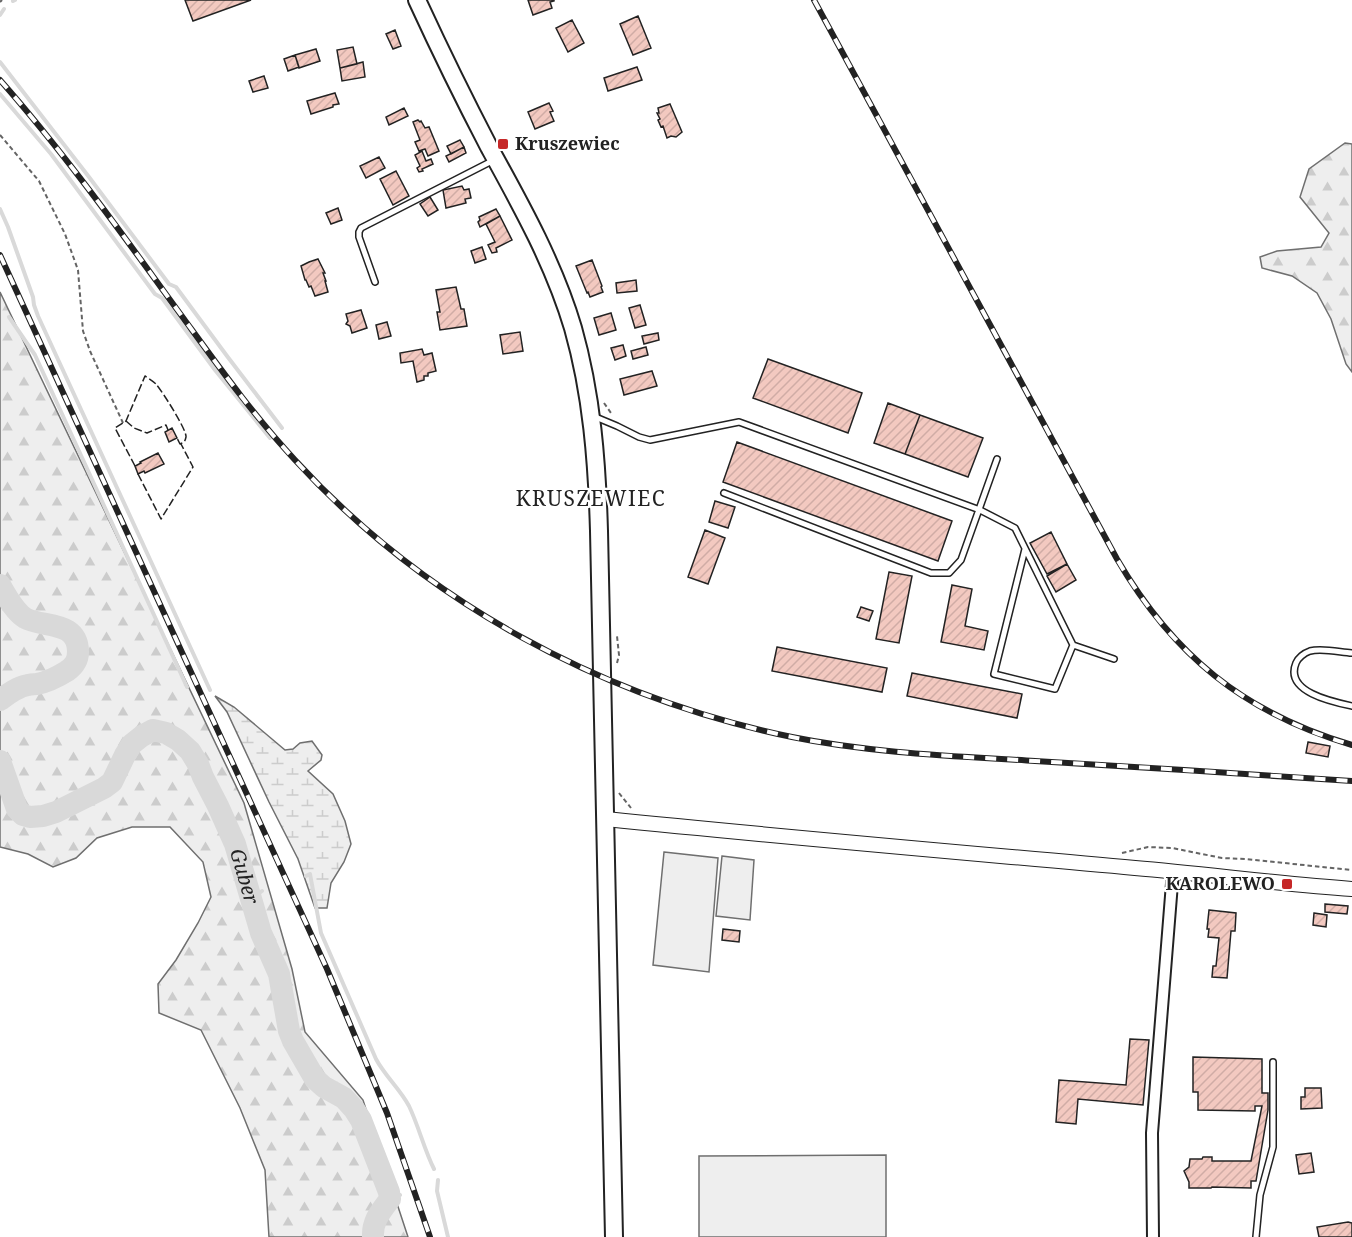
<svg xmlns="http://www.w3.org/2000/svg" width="1352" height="1237" font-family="'Noto Serif',serif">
  <defs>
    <pattern id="forest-firs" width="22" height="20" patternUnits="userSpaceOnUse" patternTransform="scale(1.5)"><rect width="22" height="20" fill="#eee"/><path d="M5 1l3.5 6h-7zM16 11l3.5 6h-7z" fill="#ccc"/></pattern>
    <pattern id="wetland-marsh" width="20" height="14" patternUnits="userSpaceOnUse" patternTransform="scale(1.5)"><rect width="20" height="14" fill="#eee"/><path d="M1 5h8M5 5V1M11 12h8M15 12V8" fill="none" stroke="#ccc"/></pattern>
    <pattern id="building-hatch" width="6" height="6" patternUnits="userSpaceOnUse" patternTransform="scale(1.5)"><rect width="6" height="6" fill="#f3c9c0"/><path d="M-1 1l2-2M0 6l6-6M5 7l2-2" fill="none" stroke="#d0aca5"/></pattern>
  </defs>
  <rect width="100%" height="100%" fill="#fff"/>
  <!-- grass -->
  <path fill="#eee" stroke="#6f6f6f" stroke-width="1.5" d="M664,852L718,858L709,972L653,965Z
    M722,856L754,860L750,920L716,916Z
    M886,1155V1237H699V1156Z"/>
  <!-- forest -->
  <path fill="url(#forest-firs)" stroke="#6f6f6f" stroke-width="1.5" d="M1345,143L1352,144V372L1346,364L1331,319L1317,293L1292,276L1262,268L1260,257L1277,251L1321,247L1329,233L1300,197L1309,169Z
    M0,292L244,803L292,969L305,1032L363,1100L408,1237H269L265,1170L240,1108L201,1030L159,1013L158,984L176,960L198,923L211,897L203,862L170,827H132L97,838L76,858L53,867L28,854L0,847Z"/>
  <!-- wetland -->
  <path fill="url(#wetland-marsh)" stroke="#6f6f6f" stroke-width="1.5" d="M215,696L234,707L285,750L293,749L300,743L312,741L322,755L321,760L308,771L333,794L345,821L351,844L344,862L331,883L327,908H315L298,859L269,802L227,712Z"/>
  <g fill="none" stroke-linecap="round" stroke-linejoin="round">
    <!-- stream -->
    <path stroke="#d9d9d9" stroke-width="4" d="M13,1L15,0
      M0,15L4,9
      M0,62L89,177L169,284L176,287L227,356L282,428
      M0,94L51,154L155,294L162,298L215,370L270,438
      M0,209L8,227L33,297L34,305L38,316L210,690
      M9,317L35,355L187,687
      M306,876L310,874L321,933L376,1059C385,1076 400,1089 409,1106C419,1127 424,1149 434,1169
      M251,899L262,891
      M438,1180L437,1191L448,1237
      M390,1199L400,1195"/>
    <!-- river -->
    <g stroke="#d9d9d9" stroke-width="22">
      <path d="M0,585C6,595 14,611 25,618C43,628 78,620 78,652C78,661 74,666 67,671C59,676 47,682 37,684C34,684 31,684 28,685C17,687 8,694 0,700"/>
      <path id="s1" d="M0,761L17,809L23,815L30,817L43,816L56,812L104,788L112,782L125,755L132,744L142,736L153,730L166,733L178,740L190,751L198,764L203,777L218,806L235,844L261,933L279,974L289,1031L293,1041L315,1079L324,1087L344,1098L354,1109L361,1120L389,1192L390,1199C381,1211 372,1221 373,1237"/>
    </g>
  </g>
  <!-- building -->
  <path fill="url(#building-hatch)" stroke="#222" stroke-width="1.5" d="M185,0H251L193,21Z
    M528,0H554V1L550,2L552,8L533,15Z
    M638,16L651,48L633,55L620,24Z
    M572,20L584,43L568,52L556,28Z
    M395,30L401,46L393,49L386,34Z
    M353,47L357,64L340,68L337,50Z
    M316,49L320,61L299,68L295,55Z
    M295,55L299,67L288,71L284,59Z
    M363,62L365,77L342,81L340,68Z
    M637,67L642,80L608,91L604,78Z
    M264,76L268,88L253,92L249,81Z
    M335,93L339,104L333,105V107L311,114L307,101Z
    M549,103L553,111L550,112L554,121L535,129L528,112Z
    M670,104L682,132L676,137L671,136L667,138L663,126L661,127L658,120L660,119L657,113H659L658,108Z
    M404,108L408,116L389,125L386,117Z
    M418,120L420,122L421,121L425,128L429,127L439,151L428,156L425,149L419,151L415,142L420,140L413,122Z
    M460,140L464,147L451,154L447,146Z
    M464,147L466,153L449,162L446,156Z
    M422,151L426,161L431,159L433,164L422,169L423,171L419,172L417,168L420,166L415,155Z
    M379,157L385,168L366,178L360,166Z
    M396,171L409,196L393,205L380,179Z
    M462,186L464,190L469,189L471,198L465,199L466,203L446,208L443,190Z
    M430,197L438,210L428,216L420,204Z
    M338,208L342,220L331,224L326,213Z
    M496,209L500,216L480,227L478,222L480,220L479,217Z
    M500,216L512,240L496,248L497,252L492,253L488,245L495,242L486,224Z
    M482,247L486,259L475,263L471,251Z
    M318,259L325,273H323L326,281H325L328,292L315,296L311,286L309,287L306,280H305L301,266L309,262Z
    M592,260L602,286L601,287L603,292L590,297L588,292L587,293L576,266Z
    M636,280L637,291L617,293L616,283Z
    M456,287L461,309H464L467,326L440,330L437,312H440L436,290Z
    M640,305L646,325L635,328L629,308Z
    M361,310L367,328L352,333L350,326L346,324L348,321L346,314Z
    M611,313L616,330L599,335L594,318Z
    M387,322L391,336L379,339L376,325Z
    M520,332L523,351L503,354L500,335Z
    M658,333L659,340L644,344L642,336Z
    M623,345L626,356L615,360L611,348Z
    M646,347L648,355L633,359L631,351Z
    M422,349L424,355L432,353L436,371L428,373V376H424V380L417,382L413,361L401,363L400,353Z
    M768,359L862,393L848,433L753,398Z
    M652,371L657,386L624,395L620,379Z
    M888,403L920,415L905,454L874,443Z
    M920,415L983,438L968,477L905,454Z
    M172,428L177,438L169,442L165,432Z
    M737,442L952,521L938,561L723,482Z
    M158,453L164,464L145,473L144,471L138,474L135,466L141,463L140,462Z
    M715,501L735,507L728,528L709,522Z
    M705,530L725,538L708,584L688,577Z
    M1051,532L1067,564L1047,574L1030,543Z
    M1067,564L1076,580L1056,592L1047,576Z
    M889,572L912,576L899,643L876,639Z
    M952,585L972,589L965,626L988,631L984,650L941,642Z
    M861,607L873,611L869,621L857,617Z
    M777,647L887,668L882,692L772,671Z
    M912,673L1022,694L1017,718L907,696Z
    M1308,742L1330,746L1328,757L1306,753Z
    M1325,904L1348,906L1347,914L1325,912Z
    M1209,910L1236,913L1235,931H1231L1227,978L1212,977L1213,966H1216L1219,938L1208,937L1209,929H1207Z
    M1314,913L1327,915L1326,927L1313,925Z
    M723,929L740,931L739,942L722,940Z
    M1130,1039L1149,1040L1143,1105L1078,1099L1076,1124L1056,1122L1059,1080L1126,1085Z
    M1193,1057L1262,1059V1093H1268V1110L1256,1181H1251V1188L1212,1187L1211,1188H1189V1182L1184,1171L1189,1167L1190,1159H1202L1203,1157H1212V1161H1251L1262,1106H1255V1111L1198,1110V1092H1193Z
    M1305,1088H1321L1322,1108L1301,1109V1097H1305Z
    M1311,1153L1314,1172L1299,1174L1296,1155Z
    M1348,1222L1352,1223V1237H1319L1317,1227Z"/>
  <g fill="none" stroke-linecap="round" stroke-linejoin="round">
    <defs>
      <path id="service" d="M375,282L359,237V232L361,228L494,160
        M593,416L617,426L639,437L650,440L739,422L980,510L1015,528L1073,645L1114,659
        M724,493L931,573H949L961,560L997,459
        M1025,549L994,674L1055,689L1073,645
        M1352,653C1339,652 1322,648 1310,651C1304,653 1298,658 1296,663C1284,692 1333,702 1352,706
        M1256,1237L1260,1195L1273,1147V1062"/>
      <path id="minor" d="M1153,1237L1152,1133L1173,871"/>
      <path id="tertiary" d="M606,819C782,837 958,852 1135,868C1207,874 1279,884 1352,889"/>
      <path id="secondary" d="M417,0C440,50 464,99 489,147C521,205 554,264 573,328C592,395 597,462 599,531L614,1237"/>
    </defs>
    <!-- service casing -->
    <use href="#service" stroke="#222" stroke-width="8"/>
    <!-- minor casing -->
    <use href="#minor" stroke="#222" stroke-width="14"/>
    <!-- tertiary casing -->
    <use href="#tertiary" stroke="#222" stroke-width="16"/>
    <!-- secondary casing -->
    <use href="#secondary" stroke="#222" stroke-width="20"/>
    <!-- path -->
    <path stroke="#646464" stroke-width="2" stroke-dasharray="4.5 3" stroke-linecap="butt" d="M0,2L2,0
      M0,135L39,181L65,234L78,270L83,331L90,351L123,423
      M604,403L611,413
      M617,663L619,655L617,636
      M619,793L631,808
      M1122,853L1148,847L1172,848L1222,858L1245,859L1352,870"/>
    <!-- service -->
    <use href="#service" stroke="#fff" stroke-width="5"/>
    <!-- minor -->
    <use href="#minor" stroke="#fff" stroke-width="10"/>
    <!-- tertiary -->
    <use href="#tertiary" stroke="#fff" stroke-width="14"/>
    <!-- secondary -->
    <use href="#secondary" stroke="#fff" stroke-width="16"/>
    <defs>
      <path id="rail" d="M814,0L1117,559C1173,655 1244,713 1352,745
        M0,80C67,156 125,238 184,319C219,367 254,416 295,460C425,602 603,698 792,737C871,753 954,756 1035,761C1141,767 1246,774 1352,781
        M0,255L327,969L387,1113L430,1237"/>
    </defs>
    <!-- rail casing -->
    <use href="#rail" stroke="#222" stroke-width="6"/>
    <!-- rail -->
    <use href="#rail" stroke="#fff" stroke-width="4" stroke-dasharray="11" stroke-linecap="butt"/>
    <!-- fence -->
    <path stroke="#222" stroke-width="1.5" stroke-dasharray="8 3" stroke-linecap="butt" d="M126,421L134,428L147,433L166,425L168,430
      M135,466L115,428L126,421L145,376C148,378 153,381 156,384C162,391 187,430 186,437C185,442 184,442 180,444L177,438
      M138,474L161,519L193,467L181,444"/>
  </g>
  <!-- markers -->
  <g fill="#c62828" stroke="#fff" stroke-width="2">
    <rect x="497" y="138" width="12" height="12" rx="3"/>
    <rect x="1281" y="878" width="12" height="12" rx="3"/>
  </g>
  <g text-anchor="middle" stroke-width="4.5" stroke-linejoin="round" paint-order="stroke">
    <!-- poi labels -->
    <g font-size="18" font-weight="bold" fill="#222" stroke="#fff" text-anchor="start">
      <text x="515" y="150">Kruszewiec</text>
      <text x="1275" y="890" text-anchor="end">KAROLEWO</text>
    </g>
    <!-- water labels -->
    <g font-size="20" font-style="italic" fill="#222" stroke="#fff">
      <text dy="7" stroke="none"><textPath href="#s1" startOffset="406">Guber</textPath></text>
    </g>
    <!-- quarter labels -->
    <g font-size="21" letter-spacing="1.5" fill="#222" stroke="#fff">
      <text x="591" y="506">KRUSZEWIEC</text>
    </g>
  </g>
</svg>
